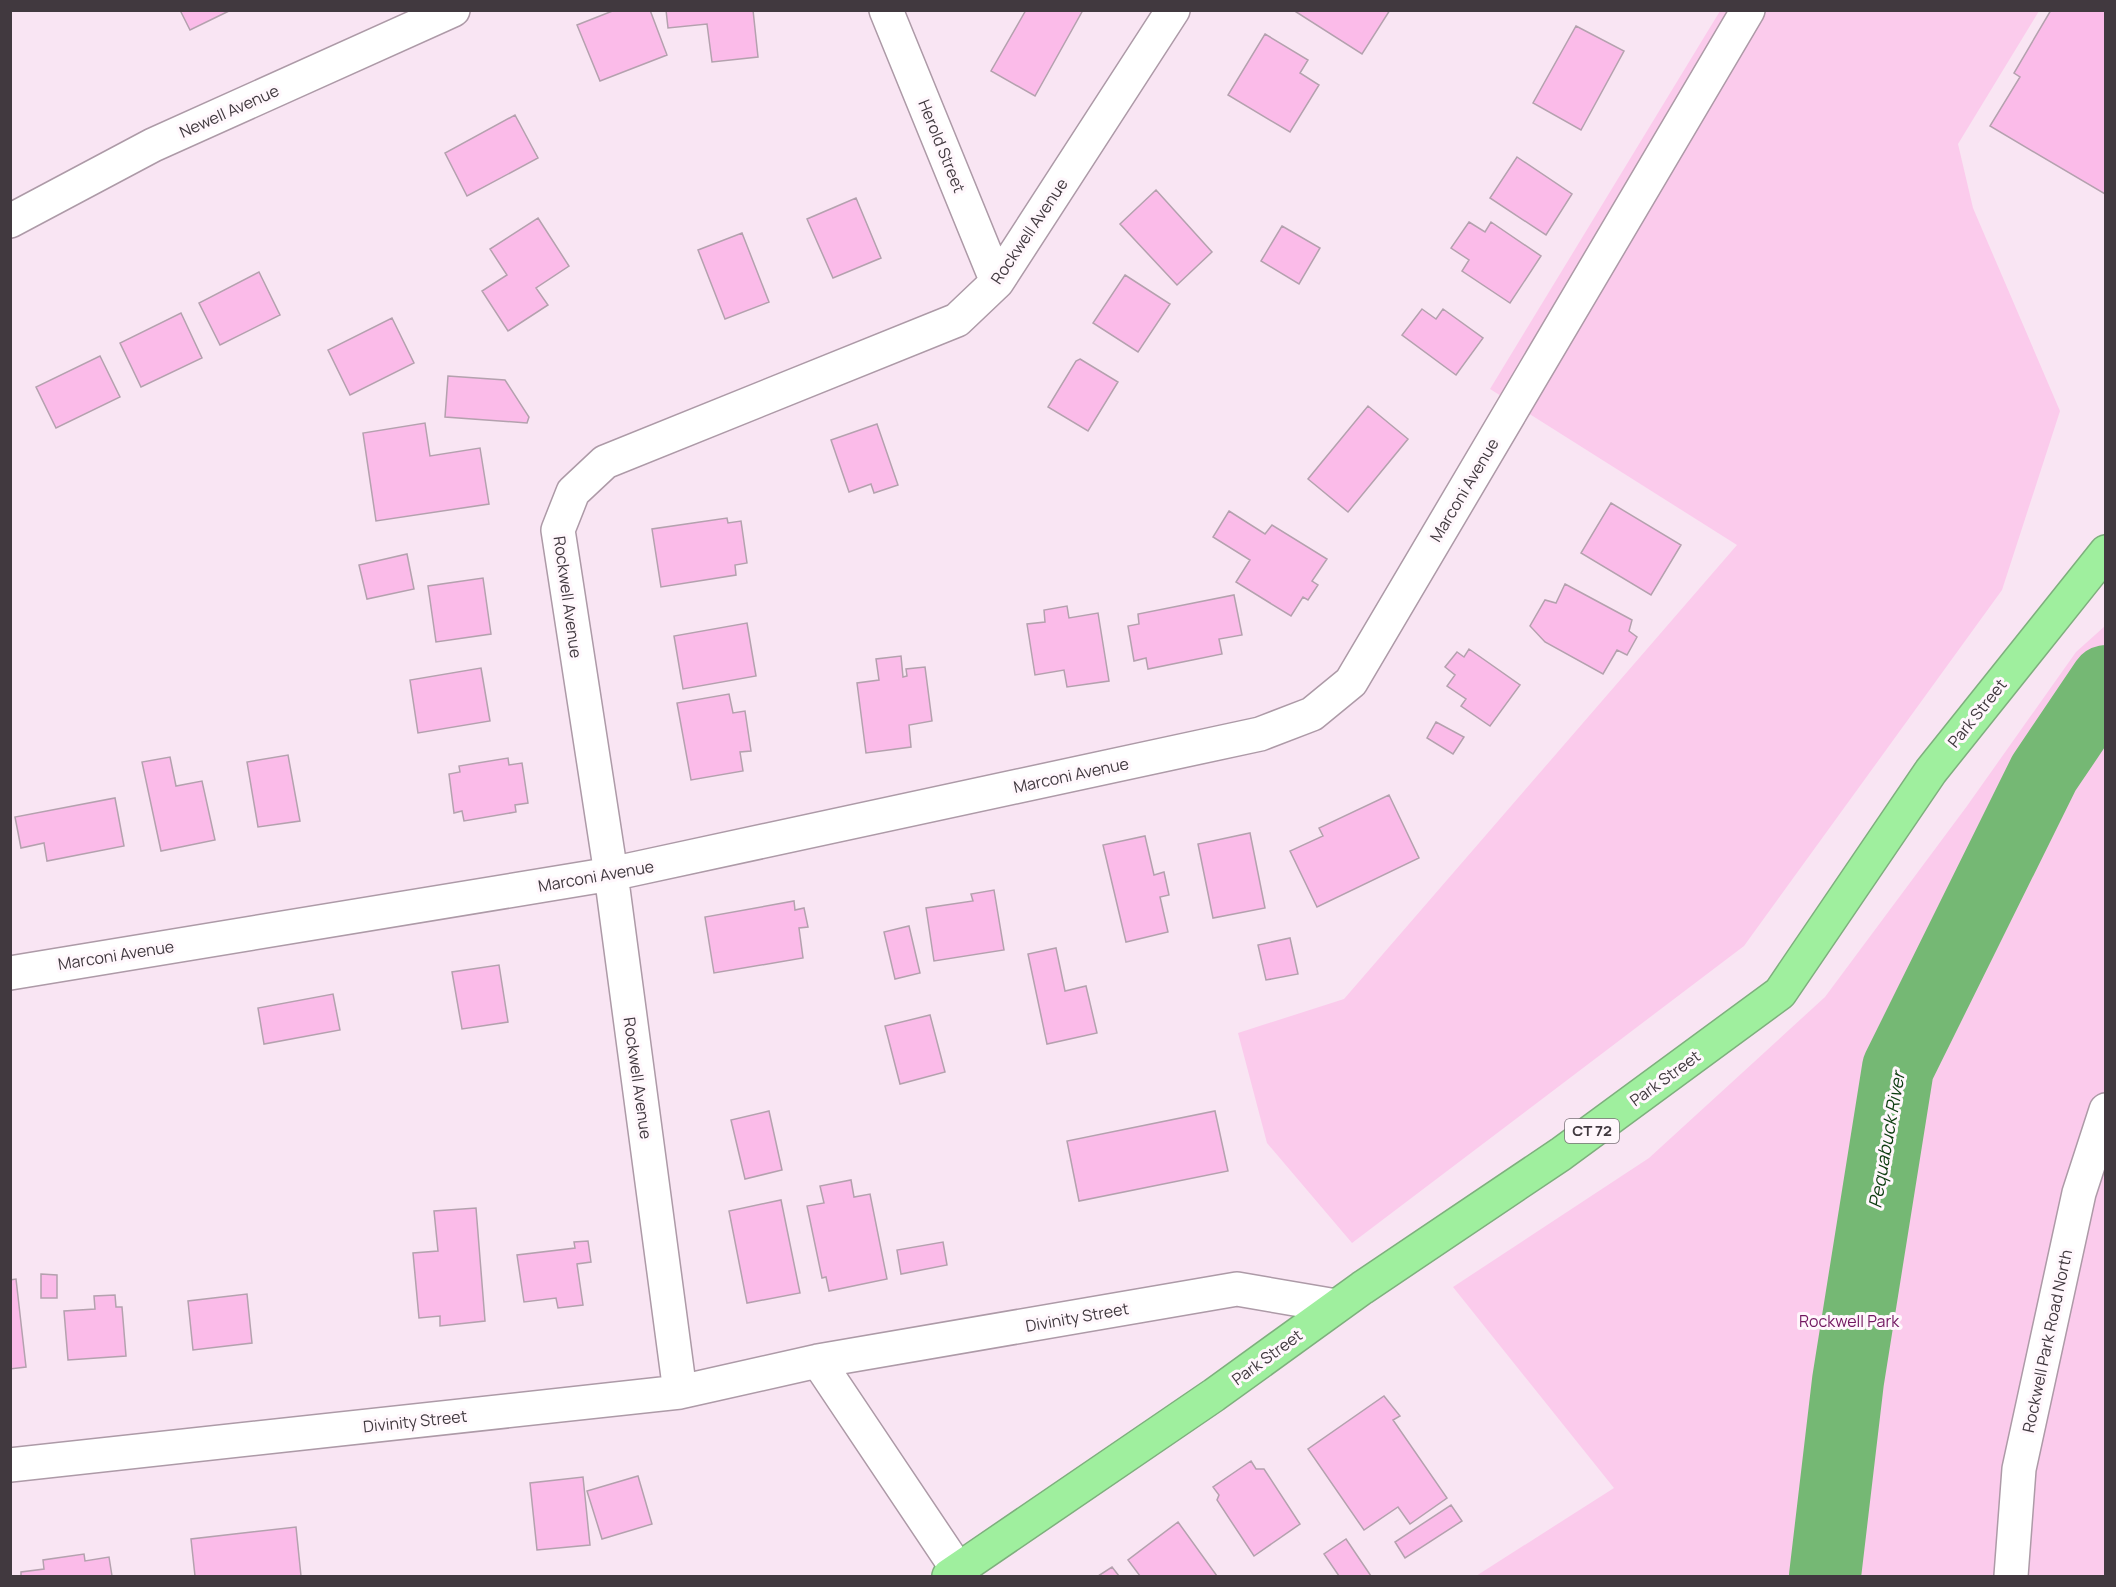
<svg xmlns="http://www.w3.org/2000/svg" width="2116" height="1587" font-family="Manrope,sans-serif">
  <rect width="100%" height="100%" fill="#f9e5f3"/>
  <!-- green -->
  <path fill="#fbcbec" d="M1720,11H2039L1958,144L1973,208L2060,411L2002,590L1744,946L1352,1243L1267,1143L1238,1033L1344,999L1737,545L1490,389Z
    M2105,626V1576H1476L1614,1488L1453,1287L1649,1158L1825,997L1967,806L2076,652Z"/>
  <g fill="none" stroke-linecap="round" stroke-linejoin="round">
    <!-- river -->
    <path stroke="#75b874" stroke-width="72" d="M1825,1576L1848,1381L1898,1068L2044,773L2106,681"/>
  </g>
  <!-- building -->
  <path fill="#fbbbe9" stroke="#b4a1ae" stroke-width="1.5" d="M180,10H231L190,30Z
    M615,10H650L667,55L600,81L577,25Z
    M666,10H753L758,57L712,62L707,24L668,28Z
    M1026,10H1083L1035,96L991,71Z
    M1293,10H1390L1362,54Z
    M2051,10H2106L2105,194L1990,126L2020,77L2014,73Z
    M1576,26L1624,51L1581,130L1533,103Z
    M1265,34L1308,60L1300,73L1319,85L1290,132L1228,95Z
    M515,115L538,158L467,196L445,153Z
    M1517,157L1572,194L1546,235L1490,198Z
    M1156,190L1212,252L1177,285L1120,224Z
    M856,198L881,258L833,278L807,219Z
    M538,218L569,266L536,288L548,305L508,331L482,291L507,275L490,249Z
    M1469,222L1485,232L1491,222L1541,256L1510,303L1462,271L1469,260L1451,248Z
    M1282,226L1320,248L1299,284L1261,261Z
    M742,233L769,302L725,319L698,250Z
    M259,272L280,315L220,345L199,303Z
    M1125,275L1170,304L1138,352L1093,323Z
    M1422,309L1436,319L1443,309L1483,338L1456,375L1402,335Z
    M181,313L202,358L141,387L120,343Z
    M392,318L414,363L350,395L328,350Z
    M100,356L120,397L56,428L36,387Z
    M1080,359L1118,382L1088,431L1048,407L1076,361Z
    M448,376L505,380L529,417L527,423L445,417Z
    M1368,406L1408,439L1348,512L1308,479Z
    M425,423L430,456L480,448L489,504L376,521L363,433Z
    M877,424L898,485L874,493L871,484L849,492L831,440Z
    M1611,503L1681,545L1651,595L1581,553Z
    M1229,511L1265,534L1272,525L1327,559L1312,581L1318,585L1308,600L1303,597L1291,616L1236,582L1250,560L1213,537Z
    M727,518L728,523L741,521L747,563L735,565L736,575L661,587L652,529Z
    M407,554L414,589L367,599L359,565Z
    M483,578L491,634L436,642L428,586Z
    M1565,584L1632,620L1629,631L1637,637L1627,655L1617,650L1603,674L1545,642L1530,626L1545,600L1556,603Z
    M1234,595L1242,635L1219,639L1222,654L1148,669L1146,658L1134,661L1128,626L1139,624L1138,614Z
    M1067,606L1069,618L1098,613L1109,681L1067,687L1064,670L1035,675L1027,624L1045,622L1044,610Z
    M747,623L756,676L683,689L674,636Z
    M1469,649L1520,685L1490,726L1461,706L1466,699L1447,686L1455,675L1445,667L1457,652L1464,657Z
    M901,656L903,677L907,676L906,669L925,667L932,721L909,725L911,747L866,753L857,683L879,680L876,659Z
    M481,668L490,721L418,733L410,680Z
    M729,694L733,713L745,711L751,751L740,752L743,771L691,780L677,703Z
    M1436,722L1464,737L1453,754L1427,738Z
    M288,755L300,821L258,827L247,762Z
    M170,757L176,786L202,781L215,840L161,851L142,762Z
    M508,758L509,765L522,763L528,803L515,805L516,812L464,821L462,811L454,813L449,774L460,772L459,766Z
    M1389,795L1419,858L1317,907L1290,851L1323,836L1319,828Z
    M115,798L124,846L47,861L44,843L21,848L15,817Z
    M1250,833L1265,908L1213,918L1198,844Z
    M1145,836L1154,875L1164,872L1169,895L1160,897L1168,932L1126,942L1103,845Z
    M994,890L1004,950L934,961L926,908L973,901L971,894Z
    M794,901L795,910L804,908L808,927L799,928L803,958L714,973L705,917Z
    M909,926L920,973L895,979L884,932Z
    M1290,938L1298,974L1266,980L1258,945Z
    M1056,948L1065,991L1086,986L1097,1033L1047,1044L1028,954Z
    M499,965L508,1022L462,1029L452,972Z
    M333,994L340,1030L264,1044L258,1008Z
    M930,1015L945,1072L900,1084L885,1026Z
    M769,1111L782,1170L745,1179L731,1120Z
    M1215,1111L1228,1171L1079,1201L1067,1141Z
    M851,1180L854,1197L870,1194L887,1279L829,1291L826,1277L822,1278L807,1206L824,1203L820,1186Z
    M781,1200L800,1293L747,1303L729,1211Z
    M476,1208L485,1321L440,1326V1316L419,1318L413,1253L438,1251L434,1211Z
    M588,1241L591,1262L577,1264L583,1305L558,1308L556,1298L524,1302L517,1255L575,1248L574,1242Z
    M943,1242L947,1265L901,1274L897,1250Z
    M41,1274L57,1275V1298H41Z
    M16,1279L26,1367L10,1369V1280Z
    M247,1294L252,1343L193,1350L188,1301Z
    M115,1295L116,1307H122L126,1356L68,1360L64,1311L95,1309L94,1296Z
    M1384,1396L1400,1416L1393,1420L1447,1498L1410,1524L1398,1507L1364,1530L1308,1449Z
    M1251,1461L1256,1469H1264L1300,1524L1254,1556L1217,1500L1219,1495L1213,1487Z
    M638,1476L652,1524L602,1539L587,1491Z
    M583,1477L590,1545L537,1550L530,1483Z
    M1451,1505L1462,1521L1405,1558L1395,1542Z
    M1178,1522L1217,1576H1140L1128,1560Z
    M296,1527L301,1576H195L191,1539Z
    M1346,1539L1371,1576H1339L1324,1554Z
    M84,1554L85,1561L109,1557L112,1576H21V1572L44,1569L43,1560Z
    M1112,1567L1119,1576H1098Z"/>
  <g fill="none" stroke-linecap="round" stroke-linejoin="round">
    <defs>
      <path id="street" d="M886,10L997,282
        M10,221L153,145L453,10
        M10,973L611,874L1260,734L1312,714L1351,682L1748,10
        M818,1361L958,1570
        M680,1392L611,874L558,530L573,492L605,462L957,320L997,282L1173,10
        M10,1465L680,1392L818,1361L1237,1289L1336,1306
        M2011,1576L2019,1469L2079,1193L2106,1110"/>
      <path id="highway" d="M949,1576L1214,1395L1362,1288L1561,1154L1780,993L1931,771L2106,552"/>
    </defs>
    <!-- street casing -->
    <use href="#street" stroke="#ad9aa7" stroke-width="36"/>
    <!-- highway casing -->
    <use href="#highway" stroke="#7eaf7d" stroke-width="36"/>
    <!-- street -->
    <use href="#street" stroke="#fff" stroke-width="33"/>
    <!-- highway -->
    <use href="#highway" stroke="#9fef9e" stroke-width="33"/>
  </g>
  <g text-anchor="middle" stroke-width="6" stroke-linejoin="round" paint-order="stroke">
    <!-- shield labels -->
    <rect fill="#fff7fc" stroke="#7a7278" stroke-width="1.5" x="1565" y="1119" width="54" height="24" rx="4.5"/>
    <g font-size="15" font-weight="bold" fill="#41393f">
      <text x="1592" y="1136">CT 72</text>
    </g>
    <!-- street labels -->
    <g font-size="16" fill="#41393f" stroke="#fff7fc">
      <text transform="translate(229 111) rotate(-24)" y="6">Newell Avenue</text>
      <text transform="translate(942 146) rotate(68)" y="6">Herold Street</text>
      <text transform="translate(1029 231) rotate(-56)" y="6">Rockwell Avenue</text>
      <text transform="translate(1464 490) rotate(-59)" y="6">Marconi Avenue</text>
      <text transform="translate(568 597) rotate(82)" y="6">Rockwell Avenue</text>
      <text transform="translate(1977 713) rotate(-51)" y="6">Park Street</text>
      <text transform="translate(1071 775) rotate(-12)" y="6">Marconi Avenue</text>
      <text transform="translate(596 876) rotate(-10)" y="6">Marconi Avenue</text>
      <text transform="translate(116 955) rotate(-9)" y="6">Marconi Avenue</text>
      <text transform="translate(638 1078) rotate(82)" y="6">Rockwell Avenue</text>
      <text transform="translate(1665 1078) rotate(-36)" y="6">Park Street</text>
      <text transform="translate(1077 1317) rotate(-10)" y="6">Divinity Street</text>
      <text transform="translate(2047 1341) rotate(-78)" y="6">Rockwell Park Road North</text>
      <text transform="translate(1267 1357) rotate(-36)" y="6">Park Street</text>
      <text transform="translate(415 1421) rotate(-6)" y="6">Divinity Street</text>
    </g>
    <!-- park labels -->
    <g font-size="16" fill="#721760" stroke="#fff7fc">
      <text x="1849" y="1327">Rockwell Park</text>
    </g>
    <!-- water labels -->
    <g font-size="18" font-style="italic" fill="#0b3b0e" stroke="#fff7fc">
      <text transform="translate(1887 1140) rotate(-80)" y="6">Pequabuck River</text>
    </g>
  </g>
  <!-- border -->
  <rect width="2116" height="1587" fill="none" stroke="#41393f" stroke-width="24"/>
</svg>
